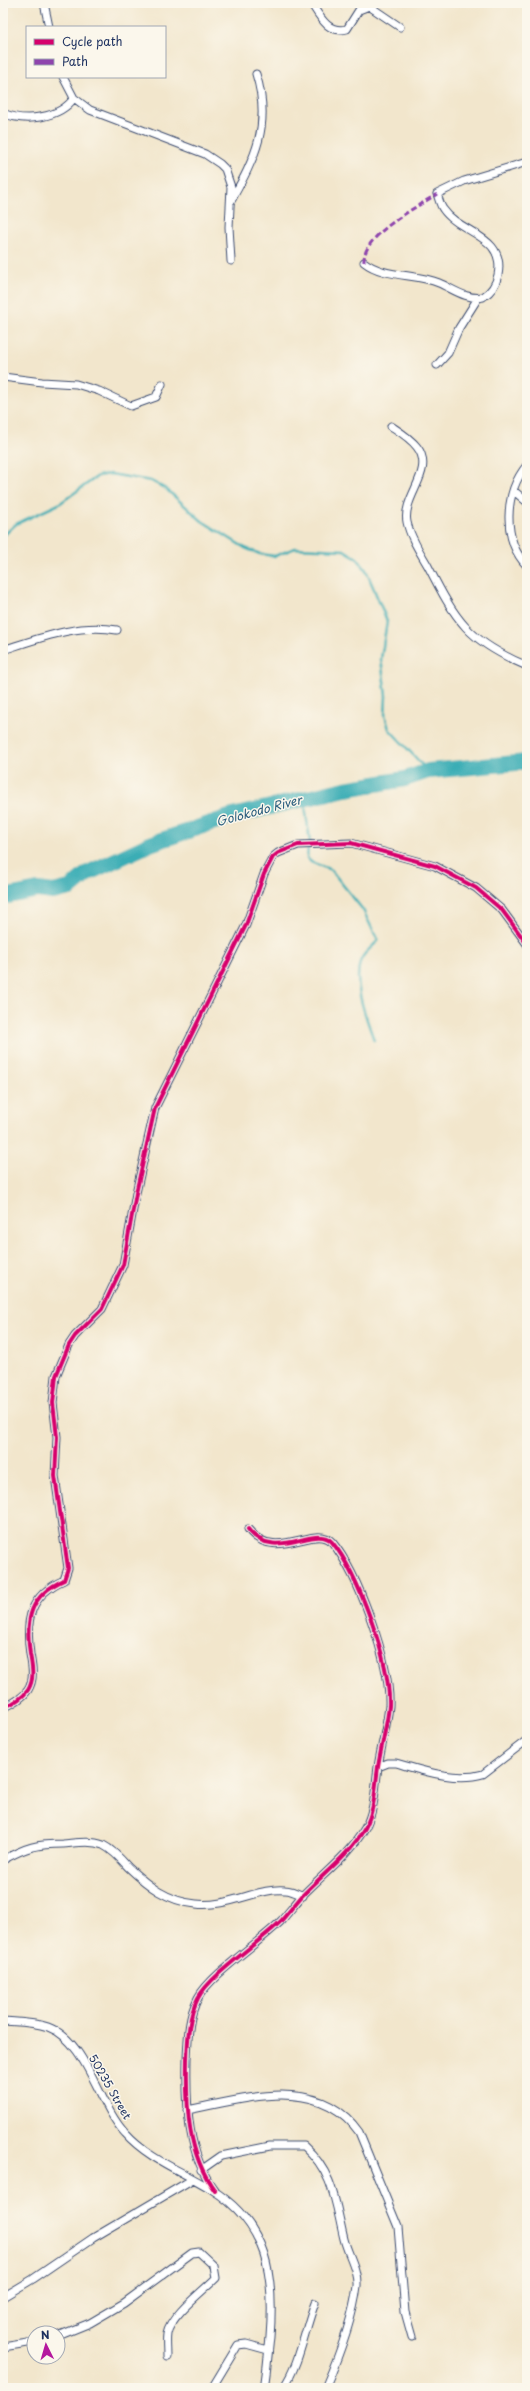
<svg xmlns="http://www.w3.org/2000/svg" width="530" height="2391" font-family="'Playpen Sans',sans-serif">
  <rect width="100%" height="100%" fill="#fbf7ec"/>
  <filter id="ink" filterUnits="userSpaceOnUse"><feTurbulence type="fractalNoise" baseFrequency=".025" numOctaves="2"/><feDisplacementMap in="SourceGraphic" scale="8" xChannelSelector="R" yChannelSelector="G"/><feConvolveMatrix kernelMatrix="1 2 1 2 8 2 1 2 1" color-interpolation-filters="sRGB"/></filter>
  <filter id="wash" filterUnits="userSpaceOnUse"><feTurbulence type="fractalNoise" baseFrequency=".012" numOctaves="4" result="noise"/><feDisplacementMap in="SourceGraphic" scale="16" xChannelSelector="R" yChannelSelector="G"/><feGaussianBlur stdDeviation="0.9" result="paint"/><feColorMatrix in="noise" values="0 0 0 0 0 0 0 0 0 0 0 0 0 0 0 0 0 1.4 0 .05"/><feComposite in="paint" operator="in"/></filter>
  <g filter="url(#wash)">
    <rect width="100%" height="100%" fill="#f2e6cc"/>
    <g fill="none" stroke-linecap="round" stroke-linejoin="round">
      <!-- stream -->
      <path stroke="#3badb5" stroke-width="2.5" d="M3,536L16,524L59,504L98,476L110,474L151,481L166,489L202,521L245,548L260,554L275,556L295,548L344,550L357,558L366,570L387,621L381,659L386,696L385,715L389,729L428,771
        M304,798L310,843
        M308,847L307,858L311,862L331,870L363,910L378,941C372,947 362,954 360,962C353,986 366,1017 374,1040"/>
      <!-- river -->
      <path stroke="#3badb5" stroke-width="16" d="M3,897L38,890L53,892L70,888L88,873L150,844L229,817L345,789L405,779L428,771L527,762"/>
    </g>
  </g>
  <g filter="url(#ink)">
    <g fill="none" stroke-linecap="round" stroke-linejoin="round">
      <defs>
        <path id="minor" d="M44,3L49,27
          M311,3C320,17 328,34 347,29L359,10L369,6L400,27
          M63,77L74,98L90,110L205,154L220,164L225,169L231,187L229,227L231,261
          M3,113C25,123 60,118 74,98
          M231,201C255,158 272,125 256,74
          M364,262C384,278 416,273 439,283C453,289 467,300 483,297C491,292 496,285 498,275C506,235 460,234 443,209C440,205 439,199 437,194L464,181L527,162
          M437,365L448,353L459,328L478,298
          M3,377L42,382L76,384L99,391L131,406L156,397L162,384
          M391,426C400,432 410,438 417,447C436,471 402,496 407,522C410,537 420,552 428,566C456,621 468,641 527,666
          M527,465C504,493 502,540 527,566
          M514,491L527,502
          M3,650C40,638 78,623 117,630
          M3,1708C12,1704 22,1699 28,1690C35,1679 32,1666 30,1654C25,1619 30,1595 64,1580L68,1568L55,1476L57,1437L53,1403L56,1376L69,1345L75,1336L102,1309L123,1265L136,1193L155,1108L246,925L264,874L273,857L278,853L298,845L351,843L435,866L476,888L502,910L527,944
          M378,1767L388,1763H396C424,1771 455,1782 483,1774L527,1740
          M3,1860C26,1847 37,1844 63,1844C76,1843 90,1840 103,1845C113,1850 121,1859 128,1867C148,1886 167,1901 196,1904C227,1908 260,1887 285,1890C291,1890 297,1893 303,1896
          M3,2021C18,2022 34,2022 48,2027C87,2041 98,2104 125,2133C148,2159 182,2171 211,2189C268,2224 275,2276 270,2337C268,2354 267,2371 264,2388
          M187,2110C245,2099 319,2074 359,2132L398,2227L405,2312L412,2337
          M201,2170L221,2156L270,2146H304C334,2173 335,2202 344,2239C348,2255 358,2269 357,2286C353,2319 338,2358 325,2388
          M215,2191C187,2153 186,2106 187,2059C188,2038 188,2018 198,1998C210,1975 260,1942 281,1921C288,1913 295,1904 302,1896C323,1874 349,1855 365,1828C375,1810 375,1788 378,1767C381,1747 387,1726 389,1706C391,1664 358,1573 332,1542C316,1523 274,1564 248,1529
          M3,2297L33,2279L93,2238L193,2179
          M58,2336L90,2323L124,2303L192,2253L199,2252L214,2266L216,2278C203,2291 170,2316 167,2334C166,2341 167,2349 167,2356
          M3,2347L34,2342
          M212,2388L238,2345L246,2344L268,2350
          M283,2388C300,2364 304,2331 315,2303"/>
      </defs>
      <!-- minor casing -->
      <use href="#minor" stroke="#3b4a6e" stroke-width="9"/>
      <!-- minor -->
      <use href="#minor" stroke="#fff" stroke-width="7"/>
      <!-- quiet -->
      <path stroke="#8e44ad" stroke-width="3" stroke-dasharray="6 3" stroke-linecap="butt" d="M364,262C362,235 417,207 437,194"/>
      <defs>
        <path id="cycleway" d="M3,1708C12,1704 22,1699 28,1690C35,1679 32,1666 30,1654C25,1619 30,1595 64,1580L68,1568L55,1476L57,1437L53,1403L56,1376L69,1345L75,1336L102,1309L123,1265L136,1193L155,1108L246,925L264,874L273,857L278,853L298,845L351,843L435,866L476,888L502,910L527,944
          M215,2191C187,2153 186,2106 187,2059C188,2038 188,2018 198,1998C210,1975 260,1942 281,1921C288,1913 295,1904 302,1896C323,1874 349,1855 365,1828C375,1810 375,1788 378,1767C381,1747 387,1726 389,1706C391,1664 358,1573 332,1542C316,1523 274,1564 248,1529"/>
      </defs>
      <!-- cycleway casing -->
      <use href="#cycleway" stroke="#fbf7ec" stroke-width="6"/>
      <!-- cycleway -->
      <use href="#cycleway" stroke="#d6006c" stroke-width="4"/>
    </g>
  </g>
  <g text-anchor="middle" stroke-width="3" stroke-linejoin="round" paint-order="stroke">
    <!-- street labels -->
    <g font-size="11" fill="#1b2f5e" stroke="#fbf7ec">
      <text transform="translate(110 2087) rotate(60)" y="4">50235 Street</text>
    </g>
    <!-- water labels -->
    <g font-size="12" font-style="italic" fill="#265b7c" stroke="#fbf7ec">
      <text transform="translate(259 811) rotate(-15)" y="4">Golokodo River</text>
    </g>
  </g>
  <!-- margin -->
  <rect width="530" height="2391" fill="none" stroke="#fbf7ec" stroke-width="16"/>
  <!-- legend -->
  <rect x="26" y="26" width="140" height="52" fill="#fbf7ec" stroke="#a1a7b3"/>
  <rect x="34" y="39" width="20" height="6" fill="#d6006c" stroke="#a1a7b3"/>
  <text x="62" y="46" font-size="12" fill="#1b2f5e">Cycle path</text>
  <rect x="34" y="59" width="20" height="6" fill="#8e44ad" stroke="#a1a7b3"/>
  <text x="62" y="66" font-size="12" fill="#1b2f5e">Path</text>
  <!-- north arrow -->
  <g transform="translate(46 2345) rotate(355)"><circle r="19" fill="#fbf7ec" stroke="#a1a7b3"/>
  <path d="M0-3L7 15L0 10L-7 15Z" fill="#b5179e"/>
  <text y="-6" font-size="11" font-weight="bold" text-anchor="middle" fill="#1b2f5e">N</text>
  </g>
</svg>
